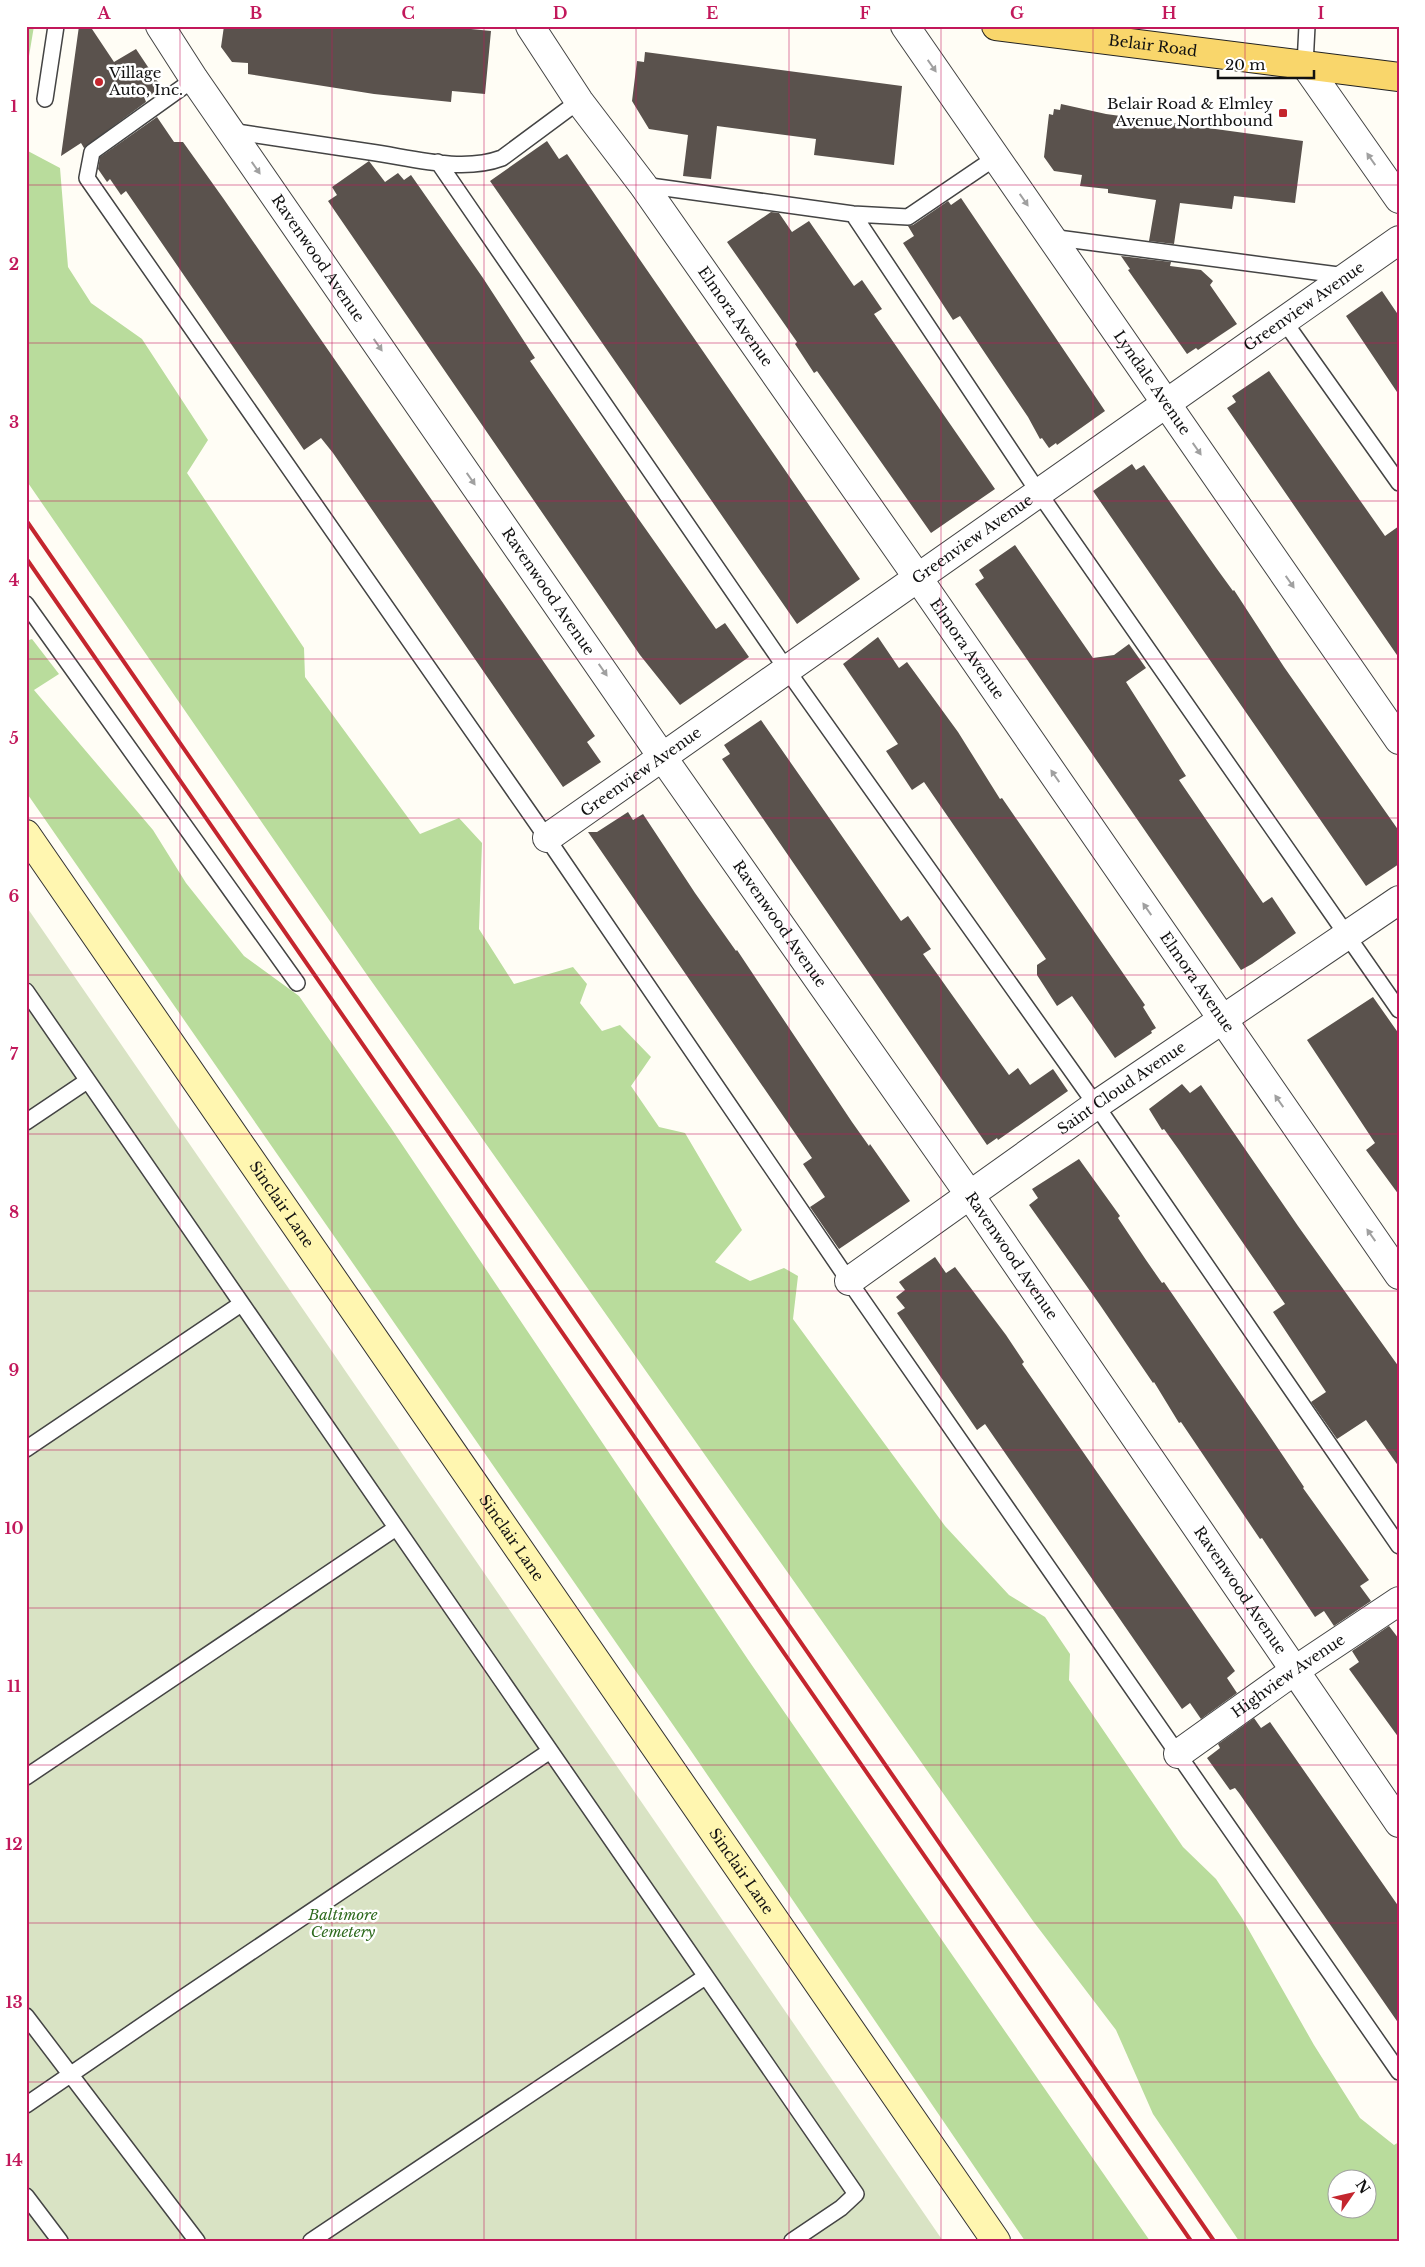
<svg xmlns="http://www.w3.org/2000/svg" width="1425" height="2267" font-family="'Libre Baskerville',serif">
  <rect width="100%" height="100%" fill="#fffdf5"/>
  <!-- forest -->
  <path fill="#b9dc9c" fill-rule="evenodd" d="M26,26H34L26,74Z
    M26,150L60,168L68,267L91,303L142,339L208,440L187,473L304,648L305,677L420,834L459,818L482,843L479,929L514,984L573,967L587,984L580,1003L602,1031L620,1025L651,1057L631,1086L659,1127L685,1133L742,1230L715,1262L750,1281L784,1268L798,1276L793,1319L945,1526L1009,1595L1045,1617L1070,1654L1069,1680L1183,1847L1216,1879L1242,1918L1314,2045L1360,2118L1394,2145L1399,2142V2241H1239L1153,2114L1116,2030L1033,1921L365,972L26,480ZM1338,2180H1368V2210H1338Z
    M32,639L59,674L34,690L153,830L186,883L244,956L299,996L391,1128L749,1661L1150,2241H1025L687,1745L26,792V641Z"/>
  <!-- cemetery -->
  <path fill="#d9e3c4" d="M26,906L943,2241H26Z"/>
  <!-- building -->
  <path fill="#5a524d" d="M79,26H90L114,62L136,49L160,85L155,88L157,91L145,99L146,102L84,148L81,143L61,156Z
    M224,26H461V28L491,31L485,94L452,91L451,102L374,94L248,74V63L232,62L221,47Z
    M645,52L902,86L894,165L814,155L816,139L717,126L711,179L683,176L688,135L649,129L632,101L637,61L644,62Z
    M1061,104L1106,114L1303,141L1295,203L1234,196L1232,209L1180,203L1174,244L1149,241L1156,200L1108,193V189L1080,186L1082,175L1054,171L1044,157L1049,114L1053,115L1054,109L1060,110Z
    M157,117L174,142H183L223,198L595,736L587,742L601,762L563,787L333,453L321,438L304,450L126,191L121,195L110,179L107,182L98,169L100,157Z
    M547,141L559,159L567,154L860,579L797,624L490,181Z
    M369,161L385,182L398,173L404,180L411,175L483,278L535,358L530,361L628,504L716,629L725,623L749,657L680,705L640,655L328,201L337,195L332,187Z
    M961,198L1105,411L1057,445L1056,443L1049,448L1042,438L1040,439L1028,417L960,316L953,320L903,243L914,236L908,226L913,225L948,201L951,205Z
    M771,212L779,213L792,232L809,221L854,286L862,280L882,309L874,314L995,489L931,533L817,371L814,373L795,344L797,342L727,242Z
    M1121,256L1171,262L1170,266L1201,270L1213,281L1210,285L1237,324L1198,350L1196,348L1187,354L1128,270L1130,269Z
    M1382,291L1399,316V395L1346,316Z
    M1269,371L1385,536L1399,526V658L1227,408L1236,402L1232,396Z
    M1132,464L1136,470L1144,465L1217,569L1233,591L1234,590L1284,667L1399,831V864L1366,886L1093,491Z
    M1015,545L1093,658L1114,655L1129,644L1146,668L1126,682L1186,776L1179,780L1263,903L1272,897L1296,933L1252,964L1241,970L975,584L984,578L979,570Z
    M878,637L899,668L907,662L958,732L1000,799L1002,798L1145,1005L1143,1007L1156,1028L1151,1031L1152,1033L1115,1058L1072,996L1057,1006L1037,975V965L1046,959L924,782L912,790L886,751L898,744L843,664Z
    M761,720L901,921L908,916L931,949L923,954L1009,1075L1018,1068L1030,1085L1053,1069L1068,1091L998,1140L997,1138L987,1145L722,759L730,754L724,745Z
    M628,812L633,820L643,814L695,893L736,951L737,950L852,1122L869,1146L870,1144L910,1201L839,1249L810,1207L825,1197L803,1164L812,1158L588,832H597Z
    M1373,997L1399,1034V1195L1366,1150L1375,1143L1307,1040Z
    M1182,1084L1190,1093L1201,1085L1298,1226L1399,1367V1467L1366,1420L1337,1439L1311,1402L1326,1392L1273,1312L1285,1304L1179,1150L1164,1129L1162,1130L1149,1109Z
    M1079,1159L1120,1216L1118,1218L1146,1260L1162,1283L1164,1282L1267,1432L1304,1487L1303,1488L1369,1580L1360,1586L1371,1601L1334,1626L1324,1611L1315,1617L1262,1538L1260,1539L1181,1422L1179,1423L1154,1382L1153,1383L1100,1305L1029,1205L1038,1198L1032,1189Z
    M935,1257L946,1273L955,1267L1006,1335L1024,1362L1022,1364L1235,1671L1227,1678L1237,1693L1201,1719L1190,1703L1182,1709L985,1424L977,1430L897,1313L905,1308L896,1297L905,1290L899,1282Z
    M1389,1626L1399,1639V1738L1349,1669L1359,1662L1352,1651Z
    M1254,1718L1261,1728L1270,1722L1399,1907V2024L1239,1793L1235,1788L1230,1790L1207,1758L1220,1748L1218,1744Z"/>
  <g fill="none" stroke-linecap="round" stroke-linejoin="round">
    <defs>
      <path id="lane" d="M1305,65L1307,26
        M194,79L92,152L87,178L547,838L849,1281L1399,2072
        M45,99L56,26
        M230,131C277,138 324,145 370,152C412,158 462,173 502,158L579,101
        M438,162L787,670L1096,1105L1399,1546
        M643,185L853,214L908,217L995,158
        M853,214L1039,493L1399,1010
        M1050,237L1346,276
        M1284,321L1399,483
        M26,604L297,983
        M26,991L856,2194L841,2208L792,2241
        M26,1122L87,1081
        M26,1449L241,1304
        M26,1777L396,1528
        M26,2016L197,2241
        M26,2105L178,2001L550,1751
        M26,2196L60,2241
        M311,2241L705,1977"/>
      <g id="street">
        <path id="s1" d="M160,26L194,79L663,758L969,1194L1399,1823"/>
        <path id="s2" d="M530,26L579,101L643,185L918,578L1399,1275"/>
        <path id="s3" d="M905,26L1399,740"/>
        <path d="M1305,65L1399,199"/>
        <path id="s4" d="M547,838L1399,240"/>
        <path id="s5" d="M849,1281L1096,1105L1399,900"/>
        <path id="s6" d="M1178,1754L1294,1671L1399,1601"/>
      </g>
      <g id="secondary">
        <path id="s7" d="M26,834L996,2241"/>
      </g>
      <g id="primary">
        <path id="s8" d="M996,26L1399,77"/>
      </g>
    </defs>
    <!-- lane casing -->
    <use href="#lane" stroke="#444" stroke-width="18"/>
    <!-- street casing -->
    <use href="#street" stroke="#444" stroke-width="30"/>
    <!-- secondary casing -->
    <use href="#secondary" stroke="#333" stroke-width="30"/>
    <!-- primary casing -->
    <use href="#primary" stroke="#222" stroke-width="30"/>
    <!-- lane -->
    <use href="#lane" stroke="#fff" stroke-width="15"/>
    <!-- street -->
    <use href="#street" stroke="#fff" stroke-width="28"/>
    <!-- secondary -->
    <use href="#secondary" stroke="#fff6b0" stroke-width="28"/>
    <!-- primary -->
    <use href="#primary" stroke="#f9d66b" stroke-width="28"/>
    <!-- rail -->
    <path stroke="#c4262e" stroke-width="4" d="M26,520L1214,2241
      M26,558L1191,2241"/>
  </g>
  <!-- one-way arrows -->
  <defs><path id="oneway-solid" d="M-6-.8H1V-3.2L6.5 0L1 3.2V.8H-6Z" transform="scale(1.25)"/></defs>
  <g fill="#a0a0a0">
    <use href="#oneway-solid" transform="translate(932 66) rotate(55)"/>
    <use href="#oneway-solid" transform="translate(1371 159) rotate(-125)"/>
    <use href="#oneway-solid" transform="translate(256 168) rotate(55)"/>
    <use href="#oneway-solid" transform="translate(1024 200) rotate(55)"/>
    <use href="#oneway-solid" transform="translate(378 345) rotate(55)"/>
    <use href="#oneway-solid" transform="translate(1197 449) rotate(55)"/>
    <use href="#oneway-solid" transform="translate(471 479) rotate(55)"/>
    <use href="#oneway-solid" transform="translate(1290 582) rotate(55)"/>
    <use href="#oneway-solid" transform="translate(603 670) rotate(55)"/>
    <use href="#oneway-solid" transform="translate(1055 776) rotate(-125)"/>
    <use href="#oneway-solid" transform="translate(1147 909) rotate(-125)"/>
    <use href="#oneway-solid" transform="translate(1279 1101) rotate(-125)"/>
    <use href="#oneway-solid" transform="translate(1371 1235) rotate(-125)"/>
  </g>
  <!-- grid -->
  <path fill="none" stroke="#c2185b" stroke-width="1" stroke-opacity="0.55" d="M180,26V2241M332,26V2241M484,26V2241M636,26V2241M789,26V2241M941,26V2241M1093,26V2241M1245,26V2241M26,185H1399M26,343H1399M26,501H1399M26,659H1399M26,818H1399M26,975H1399M26,1134H1399M26,1291H1399M26,1450H1399M26,1608H1399M26,1765H1399M26,1923H1399M26,2082H1399"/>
  <!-- markers -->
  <g fill="#c4262e" stroke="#fff" stroke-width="2">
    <circle cx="99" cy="82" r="5"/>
    <rect x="1278" y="108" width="10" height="10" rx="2.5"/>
  </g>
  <g text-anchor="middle" stroke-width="5" stroke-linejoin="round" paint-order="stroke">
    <!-- street labels -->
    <g font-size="15" fill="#111" stroke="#fff">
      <text dy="5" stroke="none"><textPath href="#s8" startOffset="158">Belair Road</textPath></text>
      <text dy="5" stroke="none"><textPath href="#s1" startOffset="281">Ravenwood Avenue</textPath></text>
      <text dy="5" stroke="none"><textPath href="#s4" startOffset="925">Greenview Avenue</textPath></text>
      <text dy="5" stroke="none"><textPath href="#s2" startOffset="356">Elmora Avenue</textPath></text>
      <text dy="5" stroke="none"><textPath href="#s3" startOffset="434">Lyndale Avenue</textPath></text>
      <text dy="5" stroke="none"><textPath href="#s4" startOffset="520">Greenview Avenue</textPath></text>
      <text dy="5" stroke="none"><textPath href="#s1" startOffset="686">Ravenwood Avenue</textPath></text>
      <text dy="5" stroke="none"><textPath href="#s2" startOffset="761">Elmora Avenue</textPath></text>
      <text dy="5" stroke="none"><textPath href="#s4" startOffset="115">Greenview Avenue</textPath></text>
      <text dy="5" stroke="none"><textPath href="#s1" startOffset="1091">Ravenwood Avenue</textPath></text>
      <text dy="5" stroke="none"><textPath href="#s2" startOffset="1166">Elmora Avenue</textPath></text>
      <text dy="5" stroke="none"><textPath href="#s5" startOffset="334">Saint Cloud Avenue</textPath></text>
      <text dy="5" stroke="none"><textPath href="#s7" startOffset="450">Sinclair Lane</textPath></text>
      <text dy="5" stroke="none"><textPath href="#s1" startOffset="1496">Ravenwood Avenue</textPath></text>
      <text dy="5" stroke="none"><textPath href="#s7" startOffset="855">Sinclair Lane</textPath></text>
      <text dy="5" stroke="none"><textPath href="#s1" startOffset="1901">Ravenwood Avenue</textPath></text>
      <text dy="5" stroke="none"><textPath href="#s6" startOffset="135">Highview Avenue</textPath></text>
      <text dy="5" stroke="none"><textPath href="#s7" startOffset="1260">Sinclair Lane</textPath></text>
    </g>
    <!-- poi labels -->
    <g font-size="15" fill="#111" stroke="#fff" text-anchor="start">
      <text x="109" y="78">Village<tspan x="109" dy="17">Auto, Inc.</tspan></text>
      <text x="1273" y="109" text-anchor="end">Belair Road &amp; Elmley<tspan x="1273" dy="17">Avenue Northbound</tspan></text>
    </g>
    <!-- park labels -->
    <g font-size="15" font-style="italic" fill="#2f6b1f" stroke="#fff">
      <text x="343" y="1920">Baltimore<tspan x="343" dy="17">Cemetery</tspan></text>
    </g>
  </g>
  <!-- border -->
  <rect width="1425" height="2267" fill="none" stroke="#ffffff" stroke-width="55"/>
  <!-- north arrow -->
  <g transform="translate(1352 2194) rotate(56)"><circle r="24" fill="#ffffff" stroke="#a0a0a0"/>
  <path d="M0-4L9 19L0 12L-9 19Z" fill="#c4262e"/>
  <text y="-8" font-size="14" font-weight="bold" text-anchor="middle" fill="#111111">N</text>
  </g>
  <!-- scale -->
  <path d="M1218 70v8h96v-8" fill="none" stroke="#111111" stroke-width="2.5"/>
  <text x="1225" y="70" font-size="15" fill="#111111" stroke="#ffffff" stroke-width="4" paint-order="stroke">20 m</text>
  <rect x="28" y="28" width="1370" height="2212" fill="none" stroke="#c2185b" stroke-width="2"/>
  <g font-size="16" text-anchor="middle" font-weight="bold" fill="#c2185b">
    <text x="104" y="19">A</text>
    <text x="256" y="19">B</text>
    <text x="408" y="19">C</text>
    <text x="560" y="19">D</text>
    <text x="712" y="19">E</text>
    <text x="865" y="19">F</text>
    <text x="1017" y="19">G</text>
    <text x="1169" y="19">H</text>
    <text x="1321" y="19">I</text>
    <text x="14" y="112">1</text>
    <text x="14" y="270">2</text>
    <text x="14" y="428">3</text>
    <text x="14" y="586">4</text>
    <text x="14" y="744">5</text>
    <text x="14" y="902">6</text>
    <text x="14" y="1060">7</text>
    <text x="14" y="1218">8</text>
    <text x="14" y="1376">9</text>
    <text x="14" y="1534">10</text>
    <text x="14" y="1692">11</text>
    <text x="14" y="1850">12</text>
    <text x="14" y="2008">13</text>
    <text x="14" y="2166">14</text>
  </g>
</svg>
